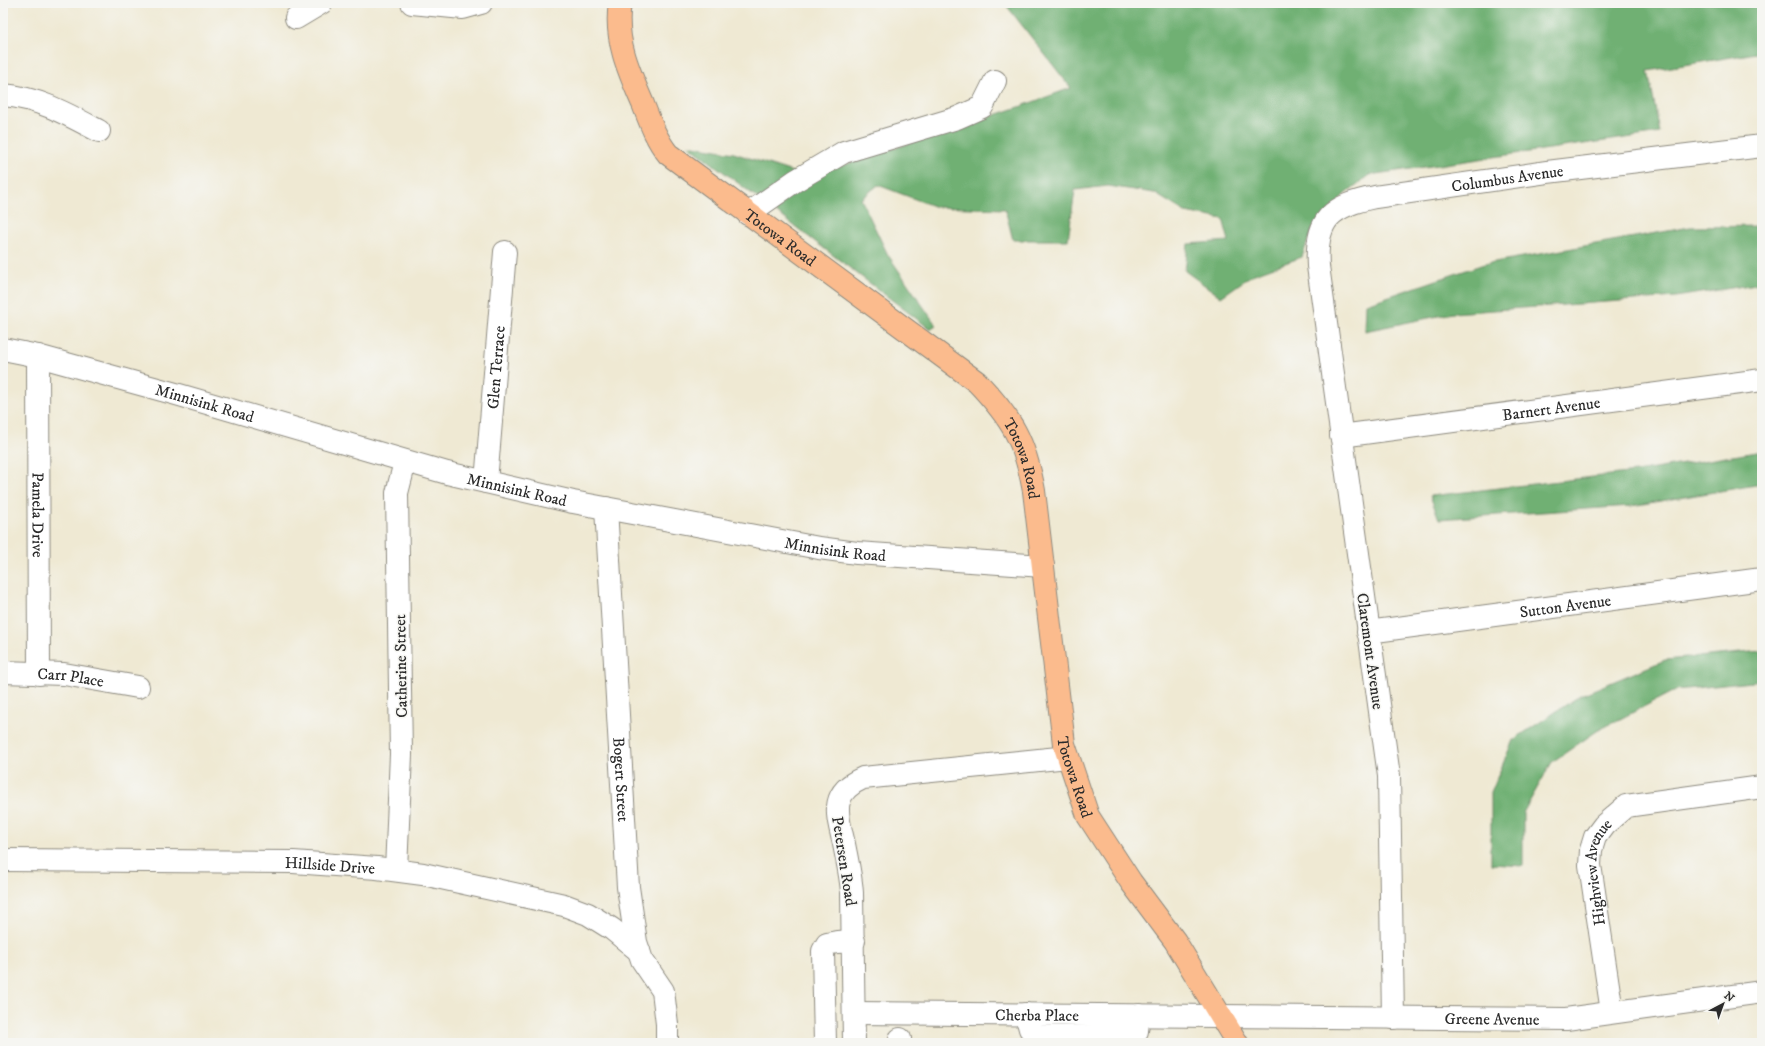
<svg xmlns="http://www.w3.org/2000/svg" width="1765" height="1046" font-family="'IM FELL DW Pica',serif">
  <rect width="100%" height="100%" fill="#f6f6f2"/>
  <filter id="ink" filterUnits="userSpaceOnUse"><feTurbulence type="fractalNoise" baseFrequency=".025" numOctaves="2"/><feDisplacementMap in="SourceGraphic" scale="8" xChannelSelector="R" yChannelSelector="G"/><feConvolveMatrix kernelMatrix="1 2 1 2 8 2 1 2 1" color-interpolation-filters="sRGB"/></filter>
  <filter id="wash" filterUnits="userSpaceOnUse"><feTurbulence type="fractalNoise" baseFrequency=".012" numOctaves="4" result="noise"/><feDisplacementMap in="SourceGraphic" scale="16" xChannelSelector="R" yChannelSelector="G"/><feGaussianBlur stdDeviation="0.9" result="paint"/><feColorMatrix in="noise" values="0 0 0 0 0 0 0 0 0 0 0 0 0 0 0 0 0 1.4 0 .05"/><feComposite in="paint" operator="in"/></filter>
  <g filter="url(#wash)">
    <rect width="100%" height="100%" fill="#efe9d3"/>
    <!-- forest -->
    <path fill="#70b073" stroke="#4e6e4f" d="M1008,3H1762V52L1648,71L1660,133L1369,175L1346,193L1313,227L1302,257L1252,275L1221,297L1185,271L1188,244L1229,241L1223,219L1185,212L1154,193L1108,186L1075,190L1068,240H1013L1005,209L936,207L878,185L861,199L888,255L936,325L930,329L688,145L734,153L808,177L1019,107L1071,88L1006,5Z
      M1762,226V283L1676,297L1453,313L1365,331L1366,304L1484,264L1690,227Z
      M1762,451V484L1631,506L1439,519L1430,496L1636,472Z
      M1762,651V681L1676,690L1597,731L1552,762L1523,813V866L1491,864V792L1513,740L1581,695L1665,660Z"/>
  </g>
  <g filter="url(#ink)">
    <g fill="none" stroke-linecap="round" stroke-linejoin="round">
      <defs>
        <g id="minor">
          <path d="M412,3L463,8L481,3"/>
          <path d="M296,18L321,3"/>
          <path d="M3,95C39,98 67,114 99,131"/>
          <path d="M748,214L795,181L844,152L957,118L982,107L995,81"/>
          <path id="s1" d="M3,349L38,356L176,394L447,473L573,502L819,548L857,553L1043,566"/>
          <path id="s2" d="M38,356L39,674"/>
          <path id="s3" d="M1341,436L1762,380"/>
          <path id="s4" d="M486,482L505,252"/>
          <path id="s5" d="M606,508L628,887L636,942L642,960L663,991L667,1024V1043"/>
          <path id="s6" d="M1368,632L1762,579"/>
          <path id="s7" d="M3,672L64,674L138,687"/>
          <path id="s8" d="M3,860L293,862L377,868L423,874L564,905L588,914L612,929L639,951"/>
          <path d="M396,870L401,754L397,493L405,462"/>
          <path id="s9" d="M1612,1012L1590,865L1591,850L1595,837L1604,825L1626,806L1762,787"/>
          <path id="s10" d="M854,1013L1566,1019L1762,992"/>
          <path d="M1026,1014L1030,1029L1037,1036L1061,1037L1131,1035L1137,1031L1139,1015"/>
          <path id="s11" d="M1393,1018L1389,776L1318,266C1315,219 1331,206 1375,197L1547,172L1762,146"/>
          <path d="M825,1043L823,951L827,944L837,942L854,941"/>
          <path d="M854,1043L852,893C851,876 847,860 844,844C837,814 829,793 863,778L1068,757"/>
          <path d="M900,1043V1039"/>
        </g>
        <g id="major">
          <path id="s12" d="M620,3C614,39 629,72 643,104C650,122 656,139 668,154L977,382C1012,419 1025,441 1034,491L1064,744L1088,816L1131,882L1175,941L1237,1043"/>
        </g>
      </defs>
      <!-- minor casing -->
      <use href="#minor" stroke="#8d8a7f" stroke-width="24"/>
      <!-- major casing -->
      <use href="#major" stroke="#8d8a7f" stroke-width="24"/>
      <!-- minor -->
      <use href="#minor" stroke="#fff" stroke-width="22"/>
      <!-- major -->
      <use href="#major" stroke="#fbbb8d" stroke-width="22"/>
    </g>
  </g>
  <g text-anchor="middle" stroke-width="3" stroke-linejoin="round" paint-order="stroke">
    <!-- street labels -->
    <g font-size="16" fill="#2b2b2b" stroke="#f6f6f2">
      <text dy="6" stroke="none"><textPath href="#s11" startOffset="993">Columbus Avenue</textPath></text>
      <text dy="6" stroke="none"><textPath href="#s12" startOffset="301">Totowa Road</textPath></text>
      <text dy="6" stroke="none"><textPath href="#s4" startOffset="115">Glen Terrace</textPath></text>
      <text dy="6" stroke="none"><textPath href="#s1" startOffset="209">Minnisink Road</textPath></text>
      <text dy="6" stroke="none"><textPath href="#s3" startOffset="212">Barnert Avenue</textPath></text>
      <text dy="6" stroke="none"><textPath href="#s12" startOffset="636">Totowa Road</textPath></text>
      <text dy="6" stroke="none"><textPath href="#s1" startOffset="533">Minnisink Road</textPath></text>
      <text dy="6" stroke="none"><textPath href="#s2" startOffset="159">Pamela Drive</textPath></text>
      <text dy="6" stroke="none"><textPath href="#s1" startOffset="857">Minnisink Road</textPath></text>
      <text dy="6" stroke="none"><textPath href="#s6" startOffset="199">Sutton Avenue</textPath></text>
      <text transform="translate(1371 651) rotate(82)" y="6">Claremont Avenue</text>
      <text transform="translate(400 666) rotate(-91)" y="6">Catherine Street</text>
      <text dy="6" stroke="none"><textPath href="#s7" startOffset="68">Carr Place</textPath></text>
      <text dy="6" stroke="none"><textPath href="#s12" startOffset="960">Totowa Road</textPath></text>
      <text dy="6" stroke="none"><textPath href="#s5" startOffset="272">Bogert Street</textPath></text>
      <text transform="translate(845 861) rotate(81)" y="6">Petersen Road</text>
      <text dy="6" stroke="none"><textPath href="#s8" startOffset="327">Hillside Drive</textPath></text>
      <text dy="6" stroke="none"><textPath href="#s9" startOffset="143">Highview Avenue</textPath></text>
      <text dy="6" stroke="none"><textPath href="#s10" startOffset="183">Cherba Place</textPath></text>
      <text dy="6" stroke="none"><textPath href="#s10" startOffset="638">Greene Avenue</textPath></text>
    </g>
  </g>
  <!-- margin -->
  <rect width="1765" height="1046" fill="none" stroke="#f6f6f2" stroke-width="16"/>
  <!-- north arrow -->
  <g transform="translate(1723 1004) rotate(41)" stroke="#f6f6f2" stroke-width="3" paint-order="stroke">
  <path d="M0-3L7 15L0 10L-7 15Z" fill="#2b2b2b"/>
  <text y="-6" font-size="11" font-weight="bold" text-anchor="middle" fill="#2b2b2b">N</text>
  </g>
</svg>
